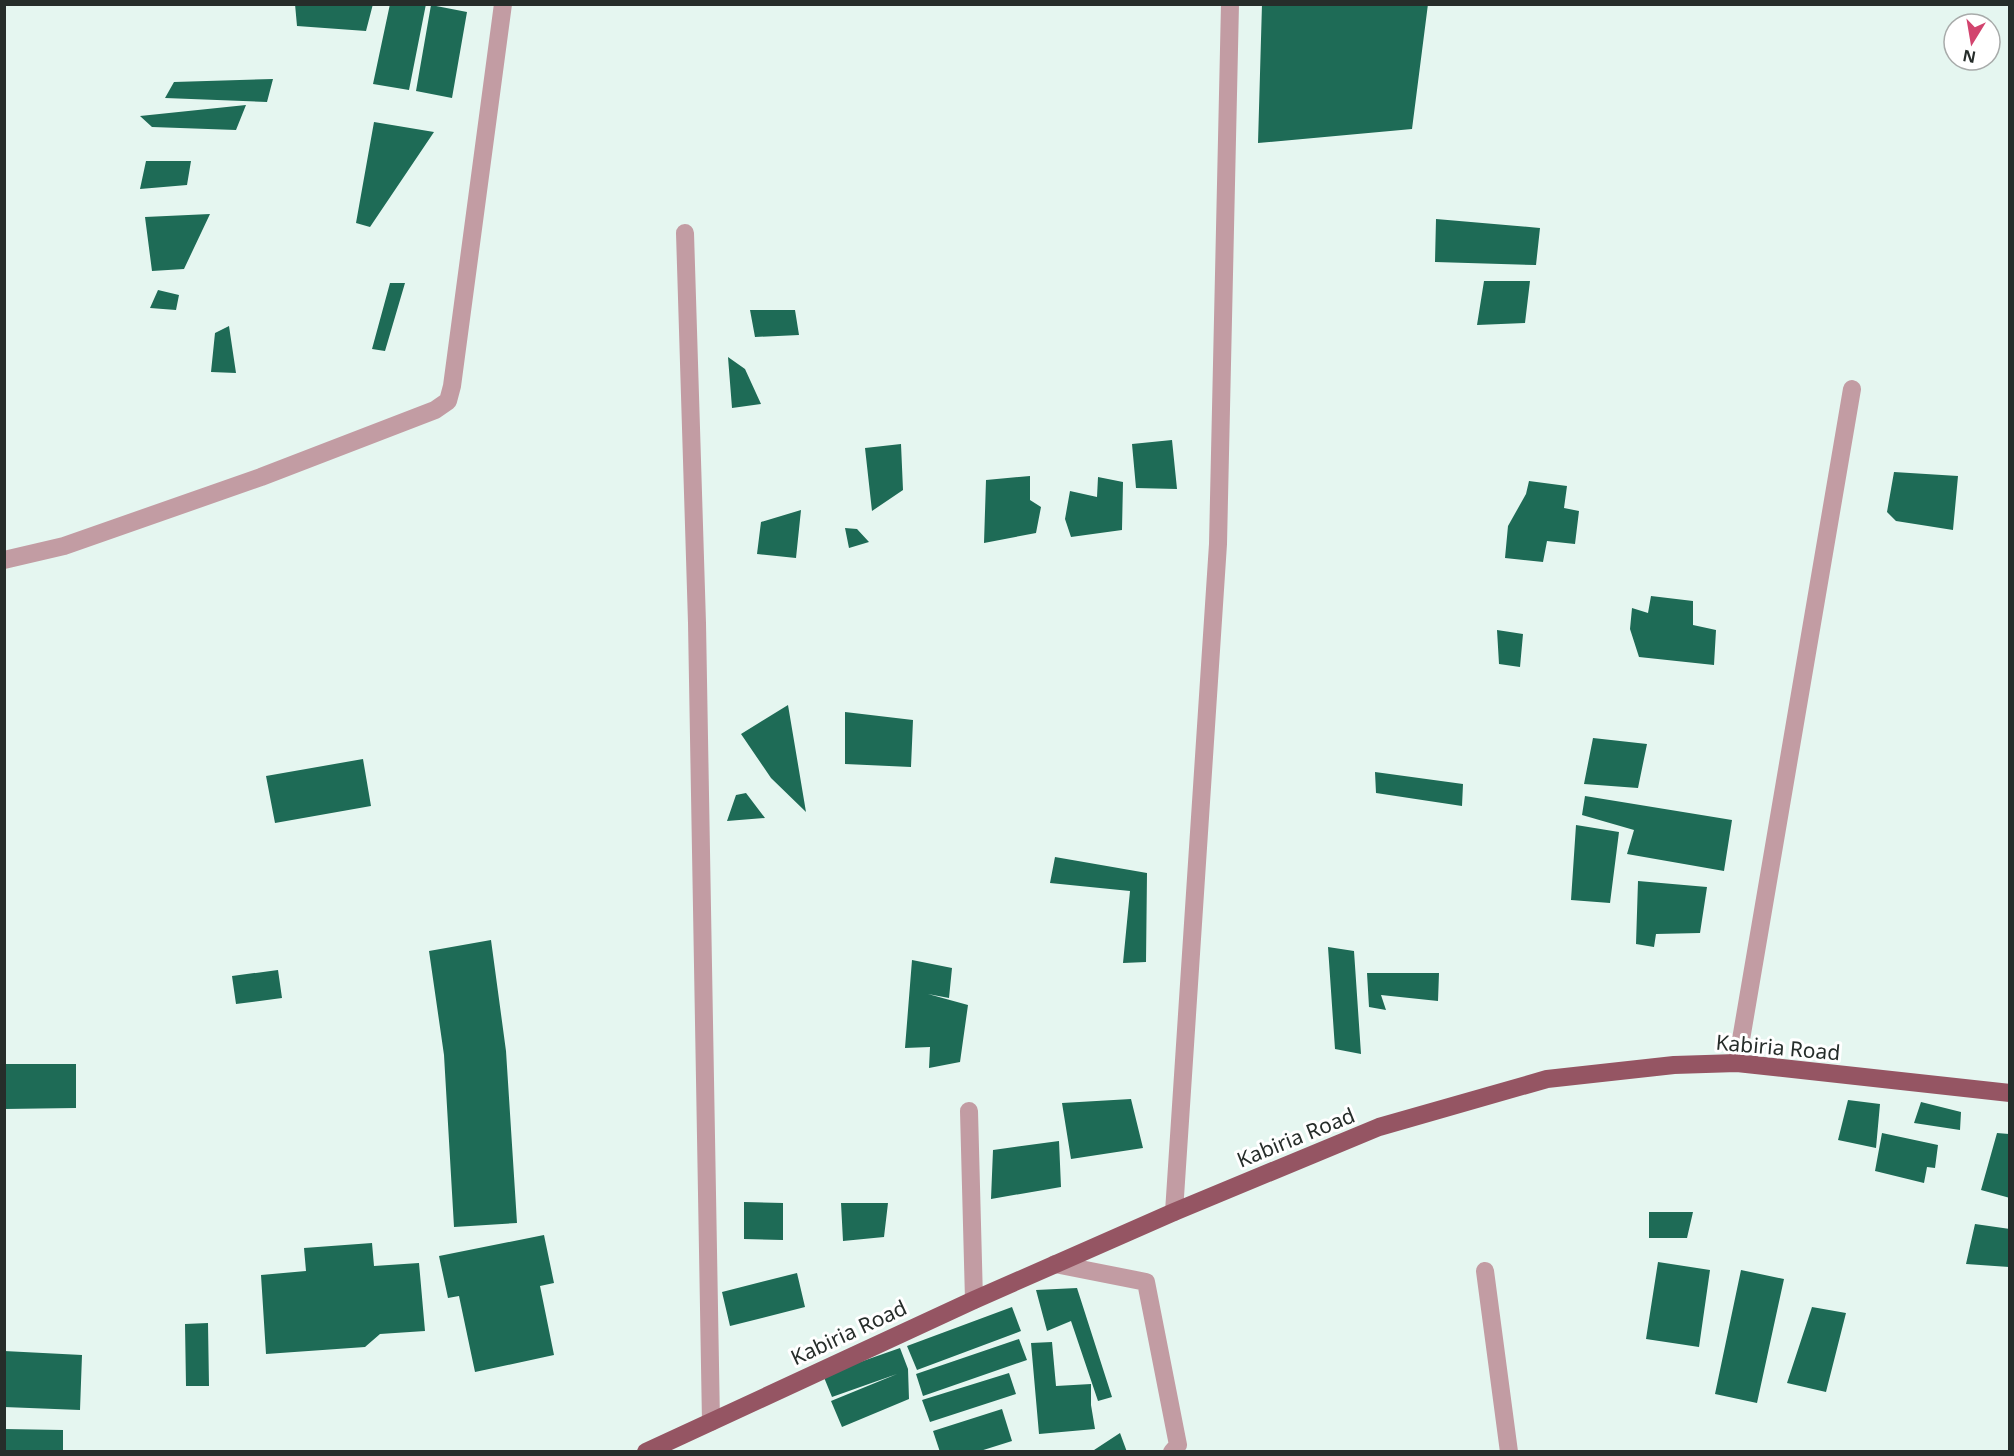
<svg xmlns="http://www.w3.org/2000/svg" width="2014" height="1456" font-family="'Noto Sans',sans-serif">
  <rect width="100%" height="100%" fill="#e5f6f0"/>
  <!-- building -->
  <path fill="#1e6b56" d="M295,4H373L366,31L297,26Z
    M390,4H426L409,90L373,84Z
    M1262,4H1428L1412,129L1258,143Z
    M431,5L467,12L452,98L416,91Z
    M273,79L267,102L165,98L174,82Z
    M246,105L236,130L152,127L140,116Z
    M374,122L434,132L370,227L356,223Z
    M146,161H191L187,185L140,189Z
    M210,214L184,269L152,271L145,217Z
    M1436,219L1540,228L1536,265L1435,262Z
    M1484,281H1530L1525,323L1477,325Z
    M390,283H405L385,351L372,349Z
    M158,290L179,295L176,310L150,308Z
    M750,310H795L799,335L755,337Z
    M229,326L236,373L211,372L215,333Z
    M728,357L745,369L761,404L732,408Z
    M1172,440L1177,489L1136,488L1132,444Z
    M901,444L903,490L872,511L865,448Z
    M1894,472L1958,476L1953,530L1896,521L1887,512Z
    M1030,476V500L1041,507L1036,533L984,543L986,480Z
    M1098,477L1123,482L1122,530L1071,537L1065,519L1070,491L1097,497Z
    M1529,481L1567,486L1564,508L1579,511L1575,544L1547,541L1543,562L1505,558L1508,526L1526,494Z
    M801,510L796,558L757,554L761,522Z
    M845,528L857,529L869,542L849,548Z
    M1651,596L1693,601V625L1716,630L1714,665L1639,657L1630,629L1632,608L1648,613Z
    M1497,630L1523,634L1520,667L1499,664Z
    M788,705L806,812L771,778L741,734Z
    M845,712L913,720L911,767L845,764Z
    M1593,738L1647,744L1638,788L1584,784Z
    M363,759L371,806L275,823L266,776Z
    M1375,772L1463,784L1462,806L1376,793Z
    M746,793L765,818L727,821L736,795Z
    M1585,796L1732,820L1724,871L1627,854L1634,830L1582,815Z
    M1576,825L1619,832L1610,903L1571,900Z
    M1055,857L1147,873L1146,962L1123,963L1130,891L1050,883Z
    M1638,881L1707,887L1700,933L1656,934L1654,947L1636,944Z
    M491,940L506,1051L517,1223L454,1227L444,1055L429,951Z
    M1328,947L1354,951L1361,1054L1335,1049Z
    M912,960L952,968L949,998L928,994L968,1005L960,1062L929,1068L930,1047L905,1048Z
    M278,970L282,998L236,1004L232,976Z
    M1367,973H1439L1438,1001L1381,995L1386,1010L1369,1007Z
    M4,1064H76V1108L4,1109Z
    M1131,1099L1143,1148L1071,1159L1062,1103Z
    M1848,1100L1880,1104L1876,1148L1838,1140Z
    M1921,1102L1961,1112L1960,1130L1914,1123Z
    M1882,1133L1938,1145L1935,1168L1927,1167L1924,1183L1875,1171Z
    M1997,1133L2009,1134L2008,1147H2010V1198L1981,1190Z
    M1059,1141L1061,1187L991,1199L993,1150Z
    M744,1202L783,1203V1240L744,1239Z
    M841,1203H888L884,1237L843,1241Z
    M1649,1212H1693L1687,1238H1649Z
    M1975,1224L2010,1229L2009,1267L1966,1264Z
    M544,1235L554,1283L540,1286L554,1355L475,1372L459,1296L448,1298L439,1256Z
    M372,1243L374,1266L419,1263L425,1331L380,1334L365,1347L266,1354L261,1275L306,1271L304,1248Z
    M1658,1262L1710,1270L1699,1347L1646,1339Z
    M1741,1270L1784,1279L1757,1403L1715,1394Z
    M797,1273L805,1307L730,1326L722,1292Z
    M1077,1288L1112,1397L1098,1401L1071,1321L1047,1331L1036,1290Z
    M1012,1307L1021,1331L917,1370L907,1346Z
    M1812,1307L1846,1313L1826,1392L1787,1383Z
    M208,1323L209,1386H186L185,1324Z
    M1019,1339L1027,1360L923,1396L916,1374Z
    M1052,1342L1056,1386L1091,1384V1405L1095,1429L1039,1434L1031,1343Z
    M900,1348L908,1369L909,1399L842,1427L831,1401L897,1374L832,1397L823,1375Z
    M4,1351L82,1355L80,1410L4,1407Z
    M1009,1373L1016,1394L930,1422L922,1400Z
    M1002,1409L1012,1441L977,1452H940L933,1431Z
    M4,1429L63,1430V1452H4Z
    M1120,1433L1127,1452H1091Z"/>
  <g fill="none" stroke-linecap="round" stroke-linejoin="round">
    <!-- minor -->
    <path stroke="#c29ca3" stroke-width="18" d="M685,233L697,623L711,1422
      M4,560L64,546L261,477L435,410L448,401L452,386L503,4
      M1737,1063L1852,389
      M969,1111L974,1300
      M1174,1212L1218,544L1230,4
      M1055,1264L1146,1282L1178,1445L1172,1452
      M1485,1271L1509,1452"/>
    <!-- major -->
    <path stroke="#955563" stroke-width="18" d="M646,1452L974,1300L1174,1212L1379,1127L1547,1079L1674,1065L1737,1063L2010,1093"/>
  </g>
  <g text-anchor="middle" stroke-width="6" stroke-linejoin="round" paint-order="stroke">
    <!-- street labels -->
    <g font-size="21" fill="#262d2a" stroke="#fff">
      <text transform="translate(1778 1048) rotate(5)" y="7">Kabiria Road</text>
      <text transform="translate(1296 1138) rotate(-22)" y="7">Kabiria Road</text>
      <text transform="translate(849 1333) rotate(-25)" y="7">Kabiria Road</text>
    </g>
  </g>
  <!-- border -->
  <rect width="2014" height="1456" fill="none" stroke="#262d2a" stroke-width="12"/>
  <!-- north arrow -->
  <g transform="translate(1972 42) rotate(191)"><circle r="28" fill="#ffffff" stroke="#a8abaa" stroke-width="1.5"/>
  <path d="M0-4.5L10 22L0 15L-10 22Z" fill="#d2446e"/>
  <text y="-9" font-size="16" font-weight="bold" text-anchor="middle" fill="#262d2a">N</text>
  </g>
</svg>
